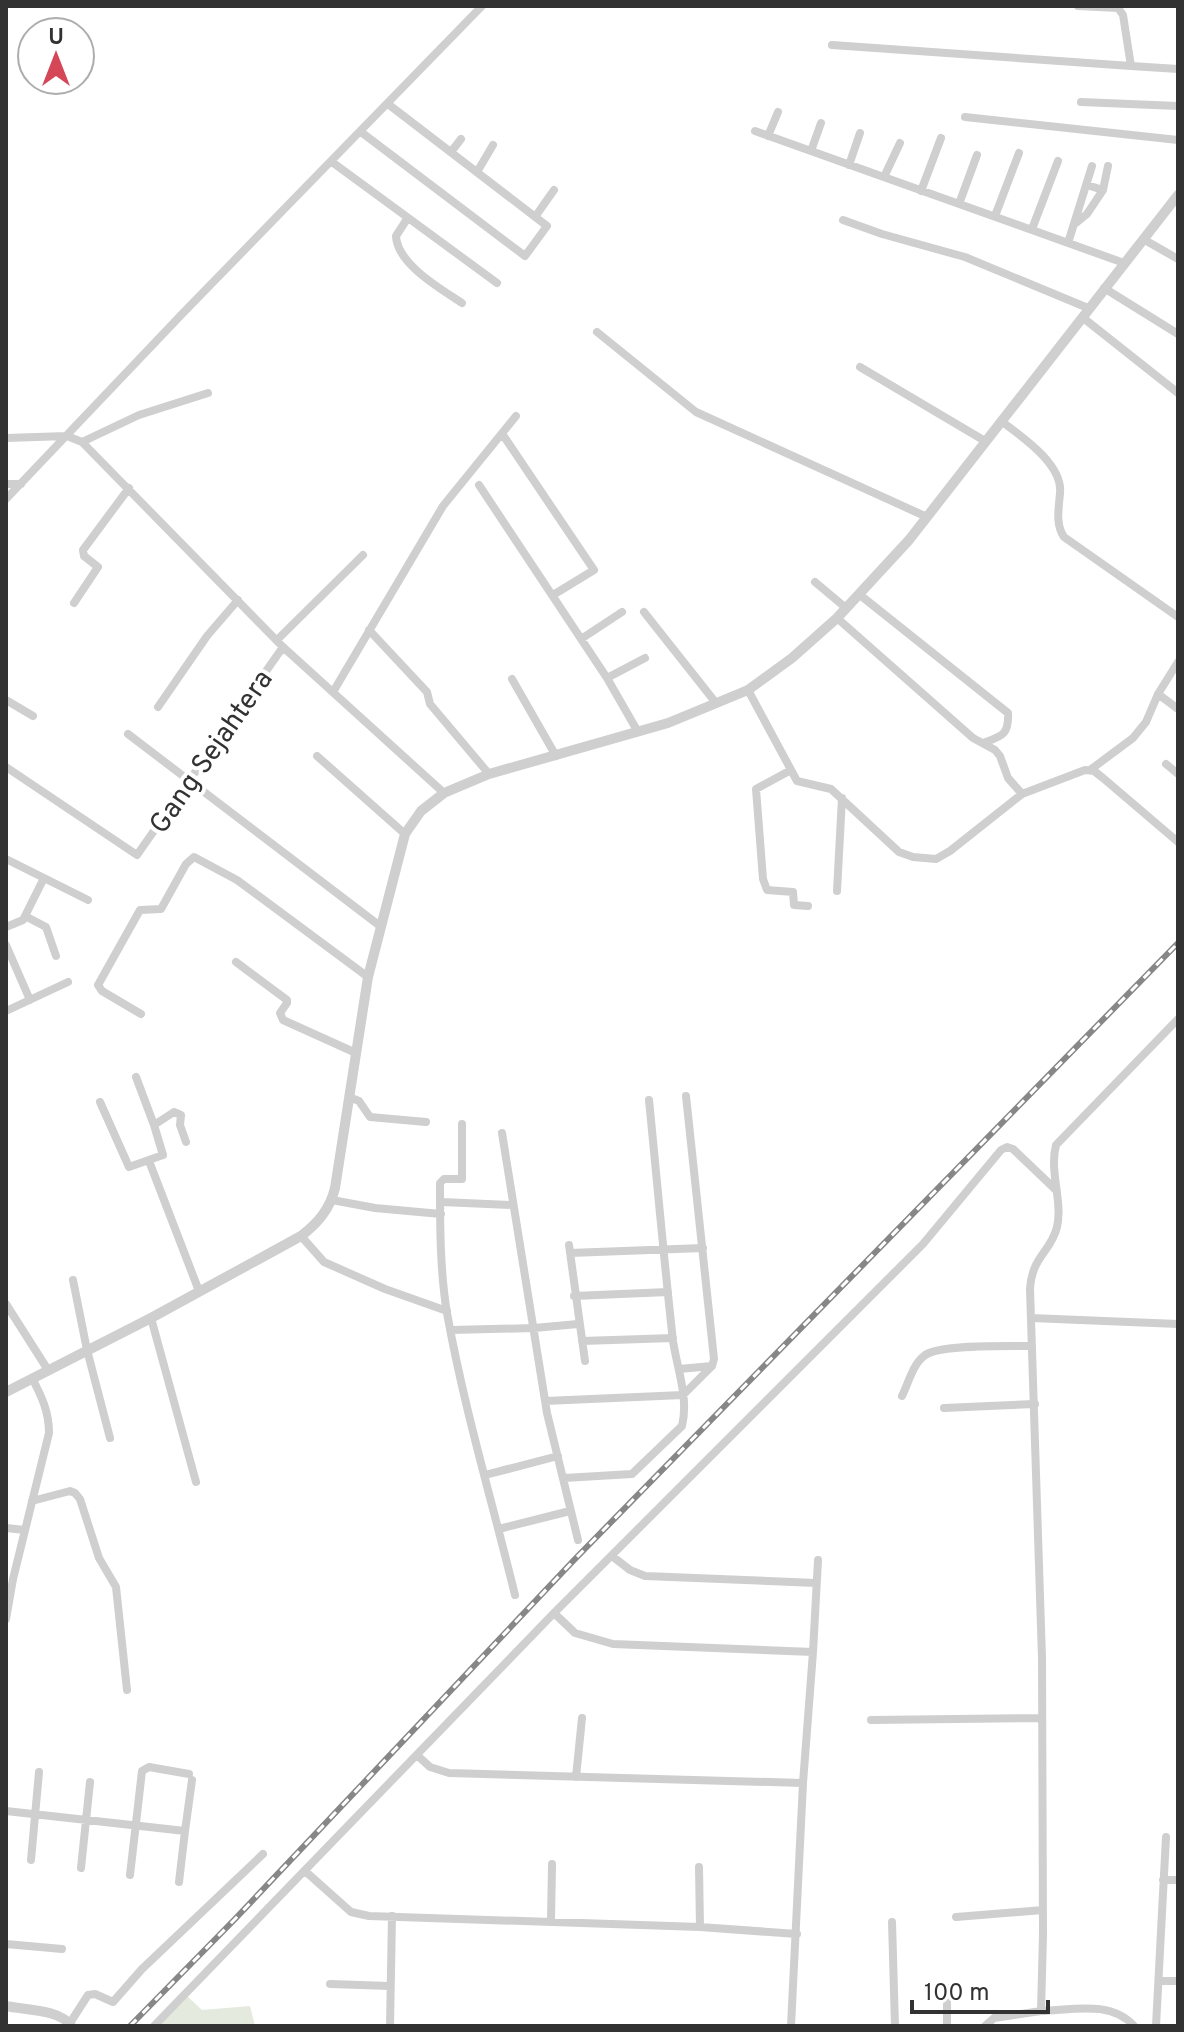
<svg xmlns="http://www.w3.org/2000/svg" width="1184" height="2032" font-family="Overpass,sans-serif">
  <rect width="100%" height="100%" fill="#fff"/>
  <!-- green -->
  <path fill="#e5eade" d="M187,1996L202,2010L250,2006L255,2026H158Z"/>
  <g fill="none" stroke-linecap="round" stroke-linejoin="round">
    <!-- minor -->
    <path stroke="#cfcfcf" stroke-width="8" d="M1078,6L1118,8L1123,15L1131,66L1178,69
      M832,45L1131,66
      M1081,102L1178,106
      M965,117L1178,140
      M755,131L1124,263
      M361,132L525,256L547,226L388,104
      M768,136L778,112
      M811,151L821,123
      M451,152L461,139
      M332,162L497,283
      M849,165L860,133
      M477,172L493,145
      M884,177L900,143
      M1103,190L1108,166
      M921,191L941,138
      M959,204L977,155
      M995,216L1019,153
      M535,217L554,190
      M407,219L396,236C397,264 441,289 462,303
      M843,220L882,234L965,257L1088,308
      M1076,223L1087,214L1103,190L1087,185
      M1032,229L1058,161
      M1143,239L1178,259
      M1068,243L1092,166
      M1104,288L1178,334
      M1082,317L1178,393
      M597,332L696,412L927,517
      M860,367L985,441
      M1001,421C1021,436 1063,464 1060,493C1059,507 1055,524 1064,537L1178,617
      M503,435L594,570L553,595
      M6,438L67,436L82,442L283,647L444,793
      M82,442L139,415L208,393
      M6,484H21
      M479,485L607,678L638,732
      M6,499L183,313L482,6
      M815,582L846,608
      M860,595L1008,713C1009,735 1002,736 983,743
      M74,603L98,567L84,556L83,550L129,488
      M644,612L716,703
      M837,618L973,738L995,750L1000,756L1008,778L1022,794
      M369,630L427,692L430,704L489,774
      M581,639L622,612
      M277,640L363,555
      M607,678L645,658
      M512,679L556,756
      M748,690L797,781L831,789L899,852L913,857L936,859L950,851L1022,794L1085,770L1094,771L1103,778L1178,842
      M333,692L443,506L516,416
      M1158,694L1178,709
      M6,700L33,716
      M158,707L207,636L238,600
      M128,734L380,926
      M317,756L405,834
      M1166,764L1178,774
      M6,767L137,855L283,647
      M791,770L756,789L763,879L767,890L793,892L794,905L808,906
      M1090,770L1133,738L1146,722L1158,694L1178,662
      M6,859L88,900
      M837,891L842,798
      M25,916L46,927L56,956
      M6,927L23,920L44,878
      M6,945L30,1000
      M236,962L287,1000V1003L280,1013L283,1020L356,1053
      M6,1011L68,982
      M141,1014L102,991L98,985L140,910L161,909L186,864L194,857L237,880L368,977
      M136,1077L154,1125
      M349,1097L359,1101L370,1117L426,1122
      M100,1102L129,1167L163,1155L154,1125L174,1112L181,1115L180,1125L186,1142
      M462,1124V1179H444L440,1183C440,1226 440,1271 447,1313C464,1408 492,1501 515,1595
      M502,1133L547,1413L578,1540
      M149,1161L199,1291
      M332,1200L375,1208L441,1214
      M442,1202L512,1205
      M301,1236L324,1262L385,1289L447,1311
      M569,1245L585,1361
      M570,1253L703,1248
      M73,1280L87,1350L110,1438
      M574,1296L668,1292
      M6,1304L48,1370
      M151,1318L196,1482
      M1031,1318L1178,1324
      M451,1330L534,1328L578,1324
      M582,1341L673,1338
      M679,1369L712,1366
      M902,1396C908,1384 913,1364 924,1356C937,1344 1011,1346 1032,1346
      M545,1401L683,1395L712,1366L714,1359L686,1096
      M944,1408L1035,1404
      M485,1475L558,1456
      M564,1478L632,1474L682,1426C689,1398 677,1368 673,1341C664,1261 657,1180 649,1100
      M32,1501L70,1491L75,1493L80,1499L99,1558L116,1587L127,1690
      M6,1528L25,1530
      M499,1529L570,1511
      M612,1556L630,1570L645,1576L816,1583
      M554,1613L575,1633L613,1644L813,1652
      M6,1619L13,1579L49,1433C49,1412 42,1397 32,1378
      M871,1720L1042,1718
      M418,1756L430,1767L449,1773L803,1783
      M576,1777L582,1718
      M6,1811L185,1831L192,1780
      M31,1860L39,1772
      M699,1867L700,1927
      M81,1868L90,1782
      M305,1871L351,1912L369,1916L700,1927L797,1934
      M130,1875L142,1771L149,1767L189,1774
      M1163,1880H1178
      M179,1882L185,1831
      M956,1917L1043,1910
      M551,1921L552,1864
      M892,1922L895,2026
      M6,1944L62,1949
      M1159,1981H1178
      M330,1984L390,1986
      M947,1988V2026
      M70,2023L88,1995L95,1994L113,2002L142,1969L263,1854
      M154,2026L554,1613L923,1244L1001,1150L1007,1147L1013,1149L1056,1190
      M390,2026L392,1916
      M791,2026L803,1783L813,1652L818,1560
      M985,2026L994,2018L1041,2011
      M1134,2026C1111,2000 1072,2010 1041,2011L1043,1935L1042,1658L1030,1289C1032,1256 1051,1252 1057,1227C1063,1201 1049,1172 1056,1145L1178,1019
      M1156,2026L1166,1837"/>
    <!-- tertiary -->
    <path stroke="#cfcfcf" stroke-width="10" d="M6,1392L151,1318L301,1236C318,1223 330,1209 335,1188L368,977L405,834L421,811L444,793L489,774L668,723L748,690L792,658L837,618L909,540L1178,195
      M6,2006C25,2010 60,2009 71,2026"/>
    <defs>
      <path id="rail" d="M130,2026L235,1919L575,1559L1178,943"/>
    </defs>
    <!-- rail casing -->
    <use href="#rail" stroke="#878787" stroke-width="6"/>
    <!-- rail -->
    <use href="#rail" stroke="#fff" stroke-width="3" stroke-dasharray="9" stroke-linecap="butt"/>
  </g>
  <g text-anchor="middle" stroke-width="8" stroke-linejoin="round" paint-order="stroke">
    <!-- street labels -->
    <g font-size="28" fill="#323232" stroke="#fff">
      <text transform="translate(210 751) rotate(-55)" y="10">Gang Sejahtera</text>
    </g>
  </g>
  <!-- border -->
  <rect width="1184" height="2032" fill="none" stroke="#323232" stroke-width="16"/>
  <!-- north arrow -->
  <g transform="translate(56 56)"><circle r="38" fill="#ffffff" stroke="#adadad" stroke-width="2"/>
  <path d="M0-6L14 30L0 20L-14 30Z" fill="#d54757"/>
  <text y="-12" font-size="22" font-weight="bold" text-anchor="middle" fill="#323232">U</text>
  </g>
  <!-- scale -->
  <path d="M912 2000v12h136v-12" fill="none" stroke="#323232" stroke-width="4"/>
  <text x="924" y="2000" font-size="24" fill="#323232" stroke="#ffffff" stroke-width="6" paint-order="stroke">100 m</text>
</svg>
